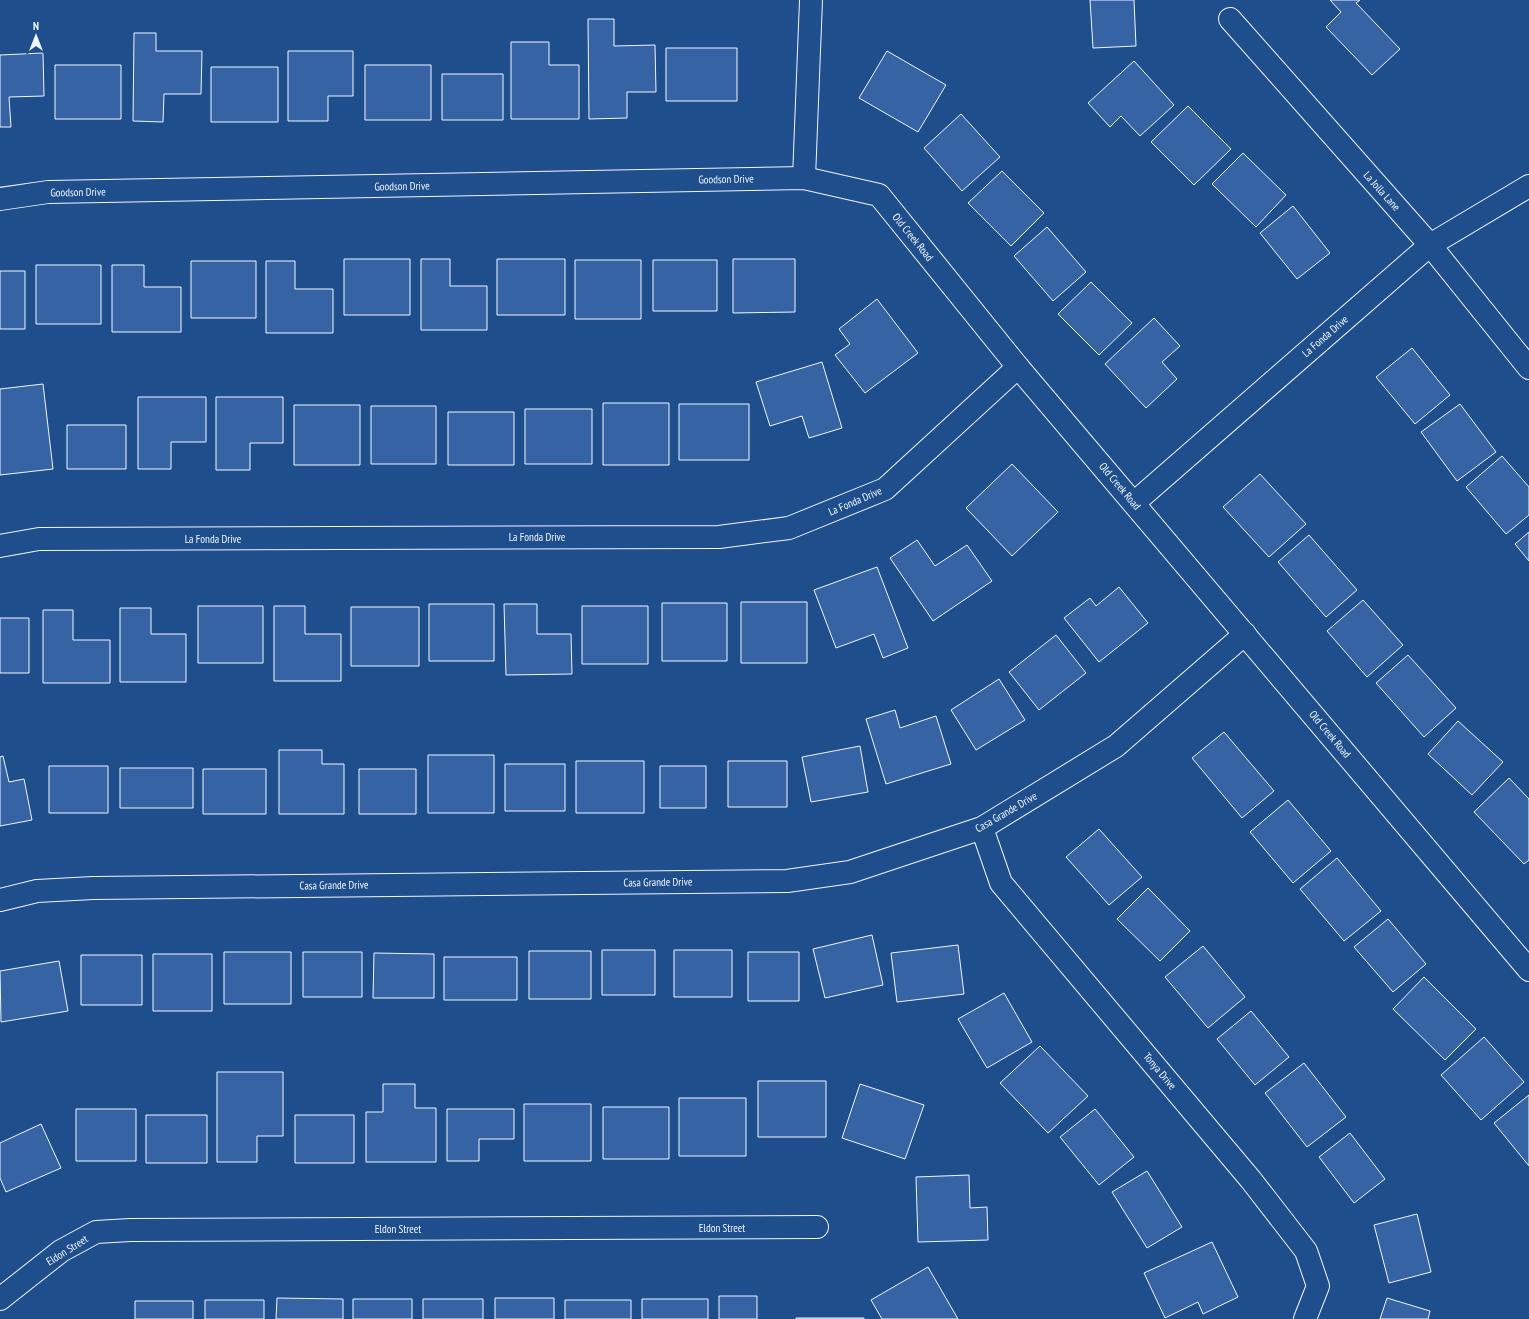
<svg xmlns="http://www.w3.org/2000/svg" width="1529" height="1319" font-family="'PT Sans Narrow',sans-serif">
  <rect width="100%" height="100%" fill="#1f4e8c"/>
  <!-- building -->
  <path fill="#3563a3" stroke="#f2f6ff" d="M1090,0H1134L1136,46L1093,48Z
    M1330,0H1360L1356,3L1400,49L1372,75L1326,27L1341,12Z
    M588,19H614V46L655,45L656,92H627V118L589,119Z
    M134,33H156V51H202L201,94H164L163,122L133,121Z
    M511,42H549V65H579V119H511Z
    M666,48H737V101H666Z
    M288,51H353V96H328V121H288Z
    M887,51L946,85L918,132L859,98Z
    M43,53L44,96L9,97L11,127H0V55Z
    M1134,61L1174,105L1140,136L1121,116L1110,127L1088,103Z
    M55,65H121V119H55Z
    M365,65H431V120H365Z
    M211,67H278V122H211Z
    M442,74H503V120H442Z
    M1188,106L1231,149L1194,185L1151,142Z
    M961,114L1000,157L962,191L924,148Z
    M1243,153L1286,195L1256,227L1212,184Z
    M1002,171L1044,213L1011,246L968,203Z
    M1293,206L1330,253L1297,279L1260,233Z
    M1047,227L1086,272L1053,301L1014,256Z
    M344,259H410V315H344Z
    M421,259H450V286H487V330H421Z
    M497,259H565V315H497Z
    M733,259H795V312L733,313Z
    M575,260H641V319H575Z
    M653,260H717V311H653Z
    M191,261H256V318H191Z
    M266,261H295V289H333V333H266Z
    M36,265H101V324H36Z
    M112,265H144V287H181V332H112Z
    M0,271H25V329H0Z
    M1091,282L1132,323L1099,355L1058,314Z
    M877,299L918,353L865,393L835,355L850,344L839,329Z
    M1154,318L1180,346L1162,362L1177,379L1146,408L1105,364Z
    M1412,348L1450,395L1415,424L1376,377Z
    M822,362L842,428L809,438L802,416L770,426L756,382Z
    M43,384L53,469L0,475V389Z
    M138,397H206V442H171V469H138Z
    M216,397H283V443H250V470H216Z
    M603,403H669V465H603Z
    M679,404H749V460H679Z
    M1460,404L1496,452L1457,481L1421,432Z
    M294,405H360V465H294Z
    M371,406H436V464H371Z
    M525,409H592V464H525Z
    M448,412H514V465H448Z
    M67,425H126V469H67Z
    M1502,456L1529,487V515L1506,534L1466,487Z
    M1012,464L1058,512L1012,556L966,508Z
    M1260,474L1306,524L1269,557L1223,507Z
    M1529,532V561L1515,544Z
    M1309,535L1357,590L1326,617L1278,562Z
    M917,540L935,566L967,545L992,581L933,621L890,558Z
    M877,567L908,648L883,658L874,634L836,648L814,590Z
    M1119,587L1148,623L1099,662L1064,618L1090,598L1096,606Z
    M1363,600L1403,645L1367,677L1327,631Z
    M741,602H807V663H741Z
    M662,603H727V661H662Z
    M429,604H494V661H429Z
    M504,604H537V634H571L572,674L506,675Z
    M198,606H263V663H198Z
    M274,606H305V634H341V681H274Z
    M582,606H648V664H582Z
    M351,607H419V666H351Z
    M120,608H151V634H186V682H120Z
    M43,610H73V640H110V683H43Z
    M0,618H29V673H0Z
    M1056,635L1086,673L1039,710L1009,672Z
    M1408,655L1456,708L1424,737L1376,683Z
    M999,679L1025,720L976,750L951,710Z
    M895,710L900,728L936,716L951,764L886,784L866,719Z
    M1458,721L1503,762L1472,795L1428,754Z
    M1224,732L1274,791L1242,818L1192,758Z
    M860,746L868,792L811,802L802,757Z
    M279,750H322V764H344V814H279Z
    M428,755H494V813H428Z
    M3,756L9,782L24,779L32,820L0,826V757Z
    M576,761H644V813H576Z
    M728,761H787V807H728Z
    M505,764H565V811H505Z
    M49,766H108V813H49Z
    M660,766H706V808H660Z
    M120,768H193V808H120Z
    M203,769H266V814H203Z
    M359,769H416V814H359Z
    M1509,778L1529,799V860L1524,864L1474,812Z
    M1288,800L1331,851L1293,883L1250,832Z
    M1099,829L1142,877L1109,905L1066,857Z
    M1337,858L1381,911L1344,941L1300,889Z
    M1148,888L1190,931L1160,961L1117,919Z
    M1388,919L1426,964L1393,992L1354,947Z
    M872,935L883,985L825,998L813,949Z
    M958,945L964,994L897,1002L891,953Z
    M1203,946L1245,997L1208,1028L1165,977Z
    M602,950H655V995H602Z
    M674,950H732V997H674Z
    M529,951H591V999H529Z
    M224,952H291V1004H224Z
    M303,952H362V997H303Z
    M748,952H799V1001H748Z
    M374,953L434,954V998H373Z
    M153,954H212V1011H153Z
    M81,955H142V1005H81Z
    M444,957H517V1000H444Z
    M59,961L68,1011L1,1022L0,971Z
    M1424,977L1476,1029L1445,1060L1393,1009Z
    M1004,993L1032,1042L987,1068L958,1019Z
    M1251,1011L1289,1057L1255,1085L1217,1039Z
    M1484,1037L1524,1082L1481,1120L1441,1075Z
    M1040,1046L1088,1096L1048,1133L1000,1083Z
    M1304,1063L1346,1117L1307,1147L1265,1093Z
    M217,1072H283V1136H257V1162H217Z
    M758,1081H826V1137H758Z
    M383,1084H415V1108H436V1162H366V1112H383Z
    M860,1084L924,1105L905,1159L842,1138Z
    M1529,1095V1166L1494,1123Z
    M679,1098H746V1156H679Z
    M524,1104H591V1161H524Z
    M603,1107H669V1159H603Z
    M76,1109H136V1161H76Z
    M447,1109H514V1139H479V1161H447Z
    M1095,1109L1134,1157L1099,1185L1060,1137Z
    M146,1115H207V1163H146Z
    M295,1115H354V1163H295Z
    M41,1124L61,1168L6,1192L0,1178V1143Z
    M1350,1133L1385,1179L1354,1203L1319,1157Z
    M1147,1171L1182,1227L1147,1248L1112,1192Z
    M969,1175L970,1208L987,1207L988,1240L918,1242L916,1177Z
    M1417,1214L1431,1272L1389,1283L1374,1225Z
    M1212,1242L1238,1297L1203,1314L1198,1302L1165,1318L1144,1273Z
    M928,1267L958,1319H882L871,1300Z
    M719,1296H757V1319H719Z
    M277,1298L343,1299V1319H276Z
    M495,1298H554V1319H495Z
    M1387,1298L1430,1311L1428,1319H1380Z
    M353,1299H412V1319H353Z
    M423,1299H483V1319H423Z
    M642,1299H708V1319H642Z
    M205,1300H264V1319H205Z
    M565,1300H631V1319H565Z
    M135,1301H193V1319H135Z
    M796,1318H864V1319H796Z"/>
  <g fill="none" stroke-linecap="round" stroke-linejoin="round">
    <defs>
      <path id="street" d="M1230,19L1430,245L1529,368
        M804,178L811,0
        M1134,503L1430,245L1529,186
        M0,546L39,539L719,537L789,528L885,489L1018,367
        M982,828L1001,883L1251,1180L1306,1251L1318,1286L1305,1319
        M0,900L37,891L93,888L787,881L850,872L982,828L1116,746L1245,634
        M0,1299L61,1251L96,1232L130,1230L817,1227"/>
      <path id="secondary" d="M0,199L48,192L804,178L879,195L1018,367L1529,970"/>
    </defs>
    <!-- street casing -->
    <use href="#street" stroke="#f2f6ff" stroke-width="24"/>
    <!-- secondary casing -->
    <use href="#secondary" stroke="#f2f6ff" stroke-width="24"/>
    <!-- street -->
    <use href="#street" stroke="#1f4e8c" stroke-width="22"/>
    <!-- secondary -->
    <use href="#secondary" stroke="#1f4e8c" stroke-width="22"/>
  </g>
  <g text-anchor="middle" stroke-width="3" stroke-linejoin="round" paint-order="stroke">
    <!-- street labels -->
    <g font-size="11" fill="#f2f6ff" stroke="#1f4e8c">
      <text transform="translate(726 179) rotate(-1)" y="4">Goodson Drive</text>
      <text transform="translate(402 186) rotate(-1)" y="4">Goodson Drive</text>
      <text transform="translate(1382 191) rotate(48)" y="4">La Jolla Lane</text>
      <text transform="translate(78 192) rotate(-1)" y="4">Goodson Drive</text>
      <text transform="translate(913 237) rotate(51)" y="4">Old Creek Road</text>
      <text transform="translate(1325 336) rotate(-41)" y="4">La Fonda Drive</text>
      <text transform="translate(1120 486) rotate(50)" y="4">Old Creek Road</text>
      <text transform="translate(855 501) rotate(-23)" y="4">La Fonda Drive</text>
      <text x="537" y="541">La Fonda Drive</text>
      <text x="213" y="543">La Fonda Drive</text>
      <text transform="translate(1330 734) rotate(50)" y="4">Old Creek Road</text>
      <text transform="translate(1006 812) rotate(-30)" y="4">Casa Grande Drive</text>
      <text transform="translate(658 882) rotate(-1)" y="4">Casa Grande Drive</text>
      <text transform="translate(334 885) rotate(-1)" y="4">Casa Grande Drive</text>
      <text transform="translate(1160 1071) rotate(50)" y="4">Tonya Drive</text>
      <text x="722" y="1232">Eldon Street</text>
      <text x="398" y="1233">Eldon Street</text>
      <text transform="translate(67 1250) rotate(-32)" y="4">Eldon Street</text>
    </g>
  </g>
  <!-- north arrow -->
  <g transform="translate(36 36)" stroke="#1f4e8c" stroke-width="3" paint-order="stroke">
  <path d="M0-3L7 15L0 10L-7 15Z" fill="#f2f6ff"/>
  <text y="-6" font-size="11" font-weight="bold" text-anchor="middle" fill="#f2f6ff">N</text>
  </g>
</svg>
